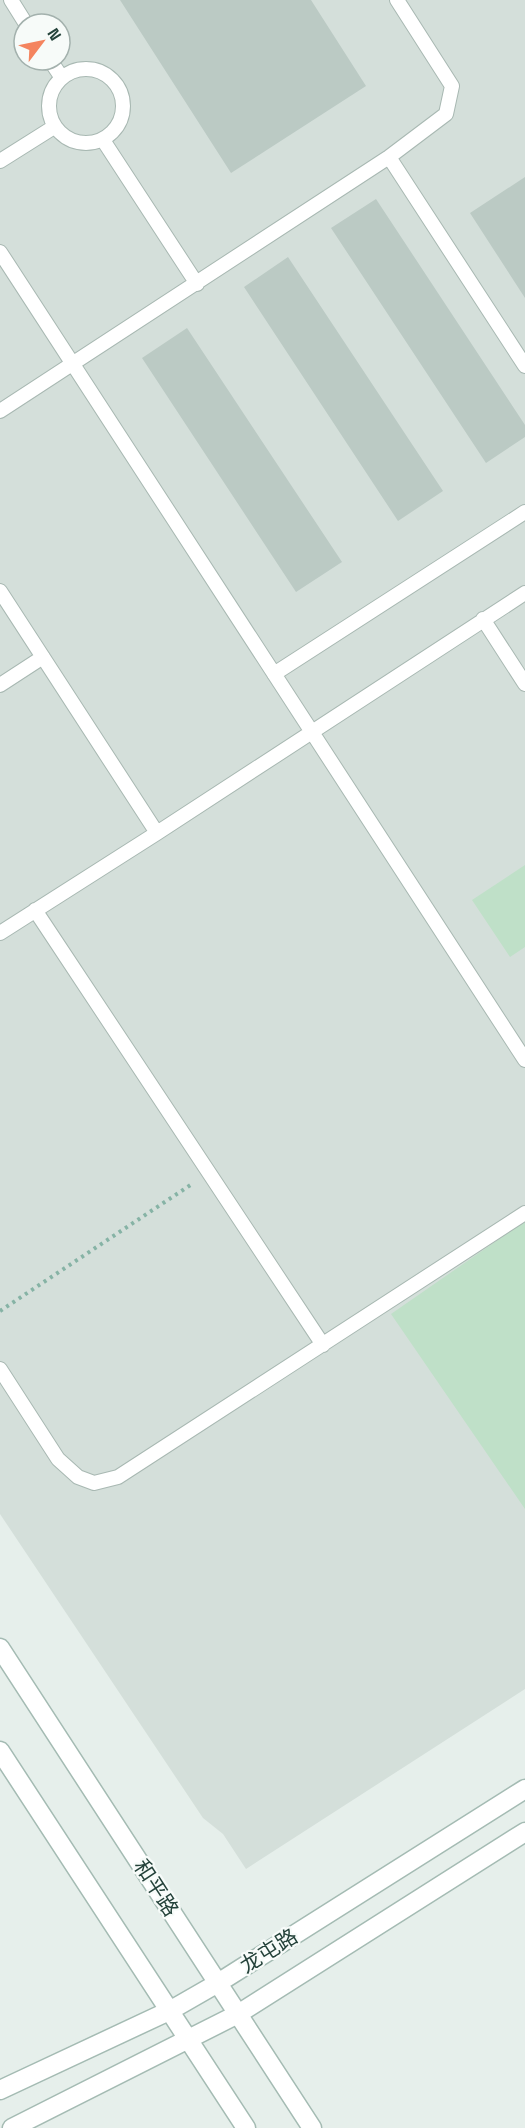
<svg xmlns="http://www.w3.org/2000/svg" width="525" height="2128" font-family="'Space Grotesk','Noto Sans SC',sans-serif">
  <rect width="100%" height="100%" fill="#e6efeb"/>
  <!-- built -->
  <path fill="#d4dfda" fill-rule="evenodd" d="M0,0H525V1689L246,1869L223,1834L203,1818L0,1514ZM24,24H60V60H24Z"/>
  <!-- pitch -->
  <path fill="#bfe0c8" d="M525,865V947L510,957L472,900Z
    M525,1221V1509L391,1314Z"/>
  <!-- building -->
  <path fill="#bbcac4" d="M120,0H311L366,86L231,173Z
    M525,177V298L470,213Z
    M376,199L525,425V437L486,463L331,228Z
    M288,257L443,491L398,521L244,287Z
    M187,328L342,562L296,592L142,358Z"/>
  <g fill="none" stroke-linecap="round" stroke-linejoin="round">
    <defs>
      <path id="service" d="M11,0L26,24
        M50,60L62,78
        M49 106a37 37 0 1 1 74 0a37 37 0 1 1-74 0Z
        M103,140L197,284
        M389,157L525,366
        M0,161L54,127
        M0,252L525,1060
        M0,411L389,157L446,114L452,86L397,0
        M0,591L157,833
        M483,619L525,684
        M274,674L525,512
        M0,685L43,657
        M35,910L323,1345
        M0,933L157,833L525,593
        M0,1369L58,1459L78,1477L94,1483L118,1477L525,1213"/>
      <path id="secondary" d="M0,1648L312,2128
        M0,1751L246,2128
        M0,2090L171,2010L218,1983L525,1789
        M12,2128L238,2014L525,1832"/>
    </defs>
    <!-- service casing -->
    <use href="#service" stroke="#a8b8b2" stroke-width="16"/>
    <!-- secondary casing -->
    <use href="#secondary" stroke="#a4bbb3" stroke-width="21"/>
    <!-- path -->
    <path stroke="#86b3a5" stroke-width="4" stroke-dasharray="3 4.5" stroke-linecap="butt" d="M0,1311L192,1184"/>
    <!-- service -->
    <use href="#service" stroke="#fff" stroke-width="14"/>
    <!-- secondary -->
    <use href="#secondary" stroke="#fff" stroke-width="18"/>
  </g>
  <g text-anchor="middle" stroke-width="4.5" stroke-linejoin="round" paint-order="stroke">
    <!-- street labels -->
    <g font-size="21" fill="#24423a" stroke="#f7fbf9">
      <text transform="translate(156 1888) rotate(57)" y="7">和平路</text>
      <text transform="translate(269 1951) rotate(-32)" y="7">龙屯路</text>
    </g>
  </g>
  <!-- north arrow -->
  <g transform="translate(42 42) rotate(58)"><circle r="28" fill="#f7fbf9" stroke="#a3b1ad" stroke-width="1.5"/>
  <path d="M0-4.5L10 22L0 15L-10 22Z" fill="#f4845f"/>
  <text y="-9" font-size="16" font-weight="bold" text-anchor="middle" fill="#24423a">N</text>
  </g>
</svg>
